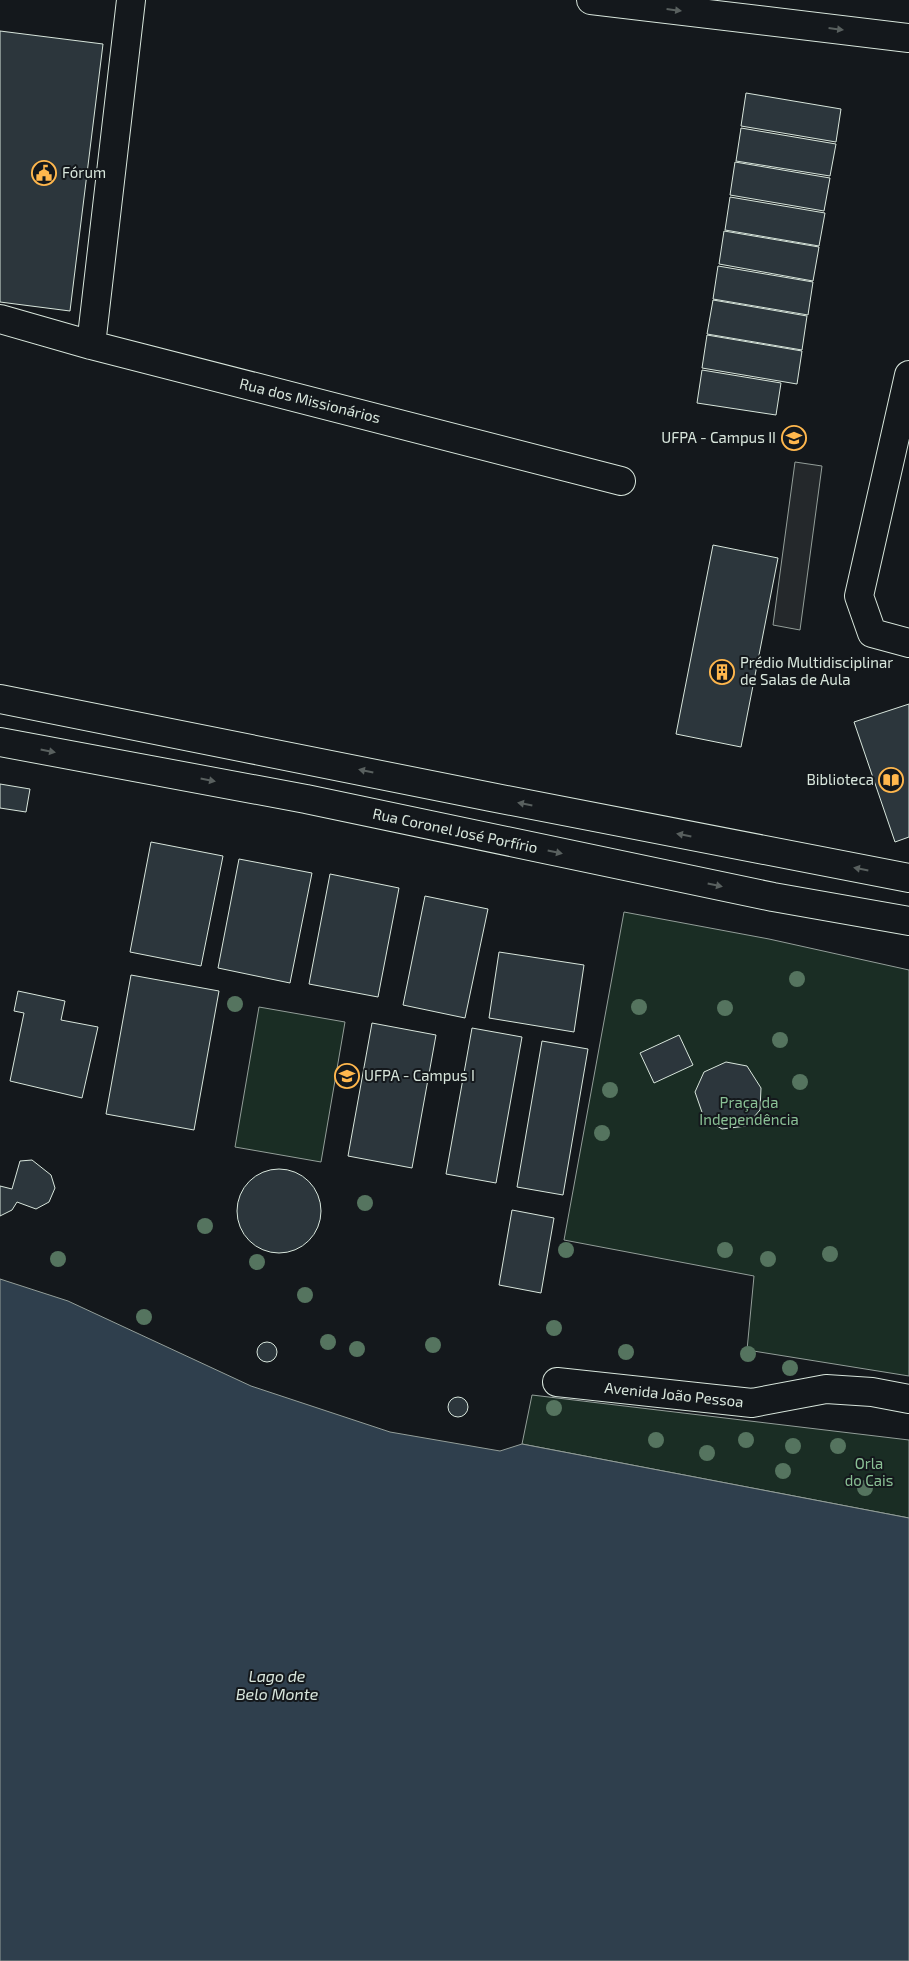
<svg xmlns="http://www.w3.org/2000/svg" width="909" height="1961" font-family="'Exo 2',sans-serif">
  <rect width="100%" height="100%" fill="#14181c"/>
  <!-- green -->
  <path fill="#1a2d24" stroke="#939e99" d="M624,912L769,939L909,970V1376L747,1350L754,1276L564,1240Z
    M259,1007L345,1022L321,1162L235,1147Z
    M532,1395L909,1440V1518L522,1444Z"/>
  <!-- parking -->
  <path fill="#24282b" stroke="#939e99" d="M795,462L822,466L800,630L773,625Z"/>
  <!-- water -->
  <path fill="#2f3f4d" stroke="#939e99" d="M0,1279L68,1301L251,1386L390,1432L500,1451L522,1444L909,1518V1961H0Z"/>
  <!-- building -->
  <path fill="#2c363c" stroke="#d8e6dc" d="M0,31L103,44L70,311L0,302Z
    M746,93L841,109L836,142L741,126Z
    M741,128L836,144L830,176L736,161Z
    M735,162L830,178L824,211L730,195Z
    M730,197L825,213L819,246L725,230Z
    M724,231L819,247L813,281L719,264Z
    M718,266L813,282L808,315L713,299Z
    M713,300L807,316L802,350L707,334Z
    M707,335L802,351L797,384L702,368Z
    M702,370L781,383L776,415L697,403Z
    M713,545L778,558L741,747L676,734Z
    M909,704V837L895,842L854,722Z
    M0,784L30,789L26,812L0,808Z
    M151,842L223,856L201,966L130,952Z
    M239,859L312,873L290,983L218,968Z
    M330,874L399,888L378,997L309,984Z
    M425,896L488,909L465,1018L403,1005Z
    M499,952L584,965L574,1032L489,1018Z
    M131,975L219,991L194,1130L106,1114Z
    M18,991L65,1001L61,1020L98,1027L82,1098L10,1081L24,1013L14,1011Z
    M372,1023L436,1035L412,1168L348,1156Z
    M472,1028L522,1037L496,1183L446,1174Z
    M679,1035L693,1065L654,1083L640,1053Z
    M542,1041L588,1049L563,1195L517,1187Z
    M726,1062L747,1066L761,1088L760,1110L746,1126L722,1129L704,1118L695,1092L704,1072Z
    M32,1160L51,1175L55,1188L49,1202L36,1209L17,1202L12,1210L0,1216V1186L12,1189L20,1161Z
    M237 1211a42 42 0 1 1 84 0a42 42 0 1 1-84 0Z
    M512,1210L554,1218L541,1293L499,1285Z
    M257 1352a10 10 0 1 1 20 0a10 10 0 1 1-20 0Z
    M448 1407a10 10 0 1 1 20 0a10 10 0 1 1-20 0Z"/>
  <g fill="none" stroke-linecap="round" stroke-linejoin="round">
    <defs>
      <path id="minor" d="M591,0L909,38
        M0,319L91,345L621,481
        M91,345L131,0
        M909,375L859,596L872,633L909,643
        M0,699L491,797L909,878
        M0,742L306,799L773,897L909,921
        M557,1382L752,1403L826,1389L872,1392L909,1399"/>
    </defs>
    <!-- minor casing -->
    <use href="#minor" stroke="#d8e6dc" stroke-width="30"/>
    <!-- minor -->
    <use href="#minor" stroke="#14181c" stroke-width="28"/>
  </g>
  <!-- trees -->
  <g fill="#55745f">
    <circle cx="797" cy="979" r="8"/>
    <circle cx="235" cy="1004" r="8"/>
    <circle cx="639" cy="1007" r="8"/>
    <circle cx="725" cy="1008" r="8"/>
    <circle cx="780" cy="1040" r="8"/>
    <circle cx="800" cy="1082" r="8"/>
    <circle cx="610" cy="1090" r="8"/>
    <circle cx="602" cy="1133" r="8"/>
    <circle cx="365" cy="1203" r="8"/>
    <circle cx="205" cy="1226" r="8"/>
    <circle cx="566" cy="1250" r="8"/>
    <circle cx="725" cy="1250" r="8"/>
    <circle cx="830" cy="1254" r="8"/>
    <circle cx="58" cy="1259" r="8"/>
    <circle cx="768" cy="1259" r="8"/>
    <circle cx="257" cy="1262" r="8"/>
    <circle cx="305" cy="1295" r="8"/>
    <circle cx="144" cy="1317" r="8"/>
    <circle cx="554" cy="1328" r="8"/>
    <circle cx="328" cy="1342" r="8"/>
    <circle cx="433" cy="1345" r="8"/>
    <circle cx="357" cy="1349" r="8"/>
    <circle cx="626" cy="1352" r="8"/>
    <circle cx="748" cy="1354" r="8"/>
    <circle cx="790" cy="1368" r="8"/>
    <circle cx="554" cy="1408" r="8"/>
    <circle cx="656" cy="1440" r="8"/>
    <circle cx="746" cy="1440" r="8"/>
    <circle cx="793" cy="1446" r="8"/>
    <circle cx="838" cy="1446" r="8"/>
    <circle cx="707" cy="1453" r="8"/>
    <circle cx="783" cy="1471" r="8"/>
    <circle cx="865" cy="1488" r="8"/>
  </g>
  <!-- one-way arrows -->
  <defs><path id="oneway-solid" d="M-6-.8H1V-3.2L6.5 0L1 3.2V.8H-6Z" transform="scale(1.25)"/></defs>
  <g fill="#59605f">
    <use href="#oneway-solid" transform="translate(674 10) rotate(7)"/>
    <use href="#oneway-solid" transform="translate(836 29) rotate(7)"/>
    <use href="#oneway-solid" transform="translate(48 751) rotate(11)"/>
    <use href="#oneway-solid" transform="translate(366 771) rotate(-168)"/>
    <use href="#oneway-solid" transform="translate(208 780) rotate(11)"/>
    <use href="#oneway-solid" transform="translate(525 804) rotate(-169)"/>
    <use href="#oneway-solid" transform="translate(684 835) rotate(-169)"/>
    <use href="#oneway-solid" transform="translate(555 852) rotate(12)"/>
    <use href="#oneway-solid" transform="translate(861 869) rotate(-169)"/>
    <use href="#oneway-solid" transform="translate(715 885) rotate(12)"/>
  </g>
  <!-- icons -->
  <defs>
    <symbol id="civic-ring" viewBox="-11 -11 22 22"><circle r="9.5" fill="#14181c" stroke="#ffb74d" stroke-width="1.5"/><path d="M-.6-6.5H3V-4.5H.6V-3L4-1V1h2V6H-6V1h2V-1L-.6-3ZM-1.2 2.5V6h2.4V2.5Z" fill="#ffb74d"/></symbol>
    <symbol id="university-ring" viewBox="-11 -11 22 22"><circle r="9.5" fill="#14181c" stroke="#ffb74d" stroke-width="1.5"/><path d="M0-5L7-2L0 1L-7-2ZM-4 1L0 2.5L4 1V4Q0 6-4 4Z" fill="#ffb74d"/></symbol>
    <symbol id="building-ring" viewBox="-11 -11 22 22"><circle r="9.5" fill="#14181c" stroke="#ffb74d" stroke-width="1.5"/><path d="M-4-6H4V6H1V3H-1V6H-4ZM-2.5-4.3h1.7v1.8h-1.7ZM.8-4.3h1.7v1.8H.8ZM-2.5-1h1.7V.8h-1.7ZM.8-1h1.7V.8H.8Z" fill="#ffb74d"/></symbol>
    <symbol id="library-ring" viewBox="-11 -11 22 22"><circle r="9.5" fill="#14181c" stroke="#ffb74d" stroke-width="1.5"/><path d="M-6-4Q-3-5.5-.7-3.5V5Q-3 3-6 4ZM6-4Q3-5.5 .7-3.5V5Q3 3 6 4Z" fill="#ffb74d"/></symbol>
  </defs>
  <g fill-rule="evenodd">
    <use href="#civic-ring" x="30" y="159" width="28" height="28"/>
    <use href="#university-ring" x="780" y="424" width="28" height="28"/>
    <use href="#building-ring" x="708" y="658" width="28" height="28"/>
    <use href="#library-ring" x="877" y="766" width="28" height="28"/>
    <use href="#university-ring" x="333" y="1062" width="28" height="28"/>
  </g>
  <g text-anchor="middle" stroke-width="4" stroke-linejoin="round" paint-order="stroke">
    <!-- poi labels -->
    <g font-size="15" fill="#d8e6dc" stroke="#14181c" text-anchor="start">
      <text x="62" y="178">Fórum</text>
      <text x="776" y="443" text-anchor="end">UFPA - Campus II</text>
      <text x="740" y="668">Prédio Multidisciplinar<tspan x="740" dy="17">de Salas de Aula</tspan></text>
      <text x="874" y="785" text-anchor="end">Biblioteca</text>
      <text x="364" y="1081">UFPA - Campus I</text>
    </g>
    <!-- street labels -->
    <g font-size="15" fill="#d8e6dc" stroke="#14181c">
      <text transform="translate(310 401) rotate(14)" y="5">Rua dos Missionários</text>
      <text transform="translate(455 831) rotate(12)" y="5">Rua Coronel José Porfírio</text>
      <text transform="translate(674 1395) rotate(6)" y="5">Avenida João Pessoa</text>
    </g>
    <!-- park labels -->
    <g font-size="15" fill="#8ac095" stroke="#14181c">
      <text x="749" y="1108">Praça da<tspan x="749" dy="17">Independência</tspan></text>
      <text x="869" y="1469">Orla<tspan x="869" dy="17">do Cais</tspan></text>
    </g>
    <!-- water labels -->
    <g font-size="16" font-style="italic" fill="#d8e6dc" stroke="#14181c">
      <text x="277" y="1682">Lago de<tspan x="277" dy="18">Belo Monte</tspan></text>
    </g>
  </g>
</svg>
